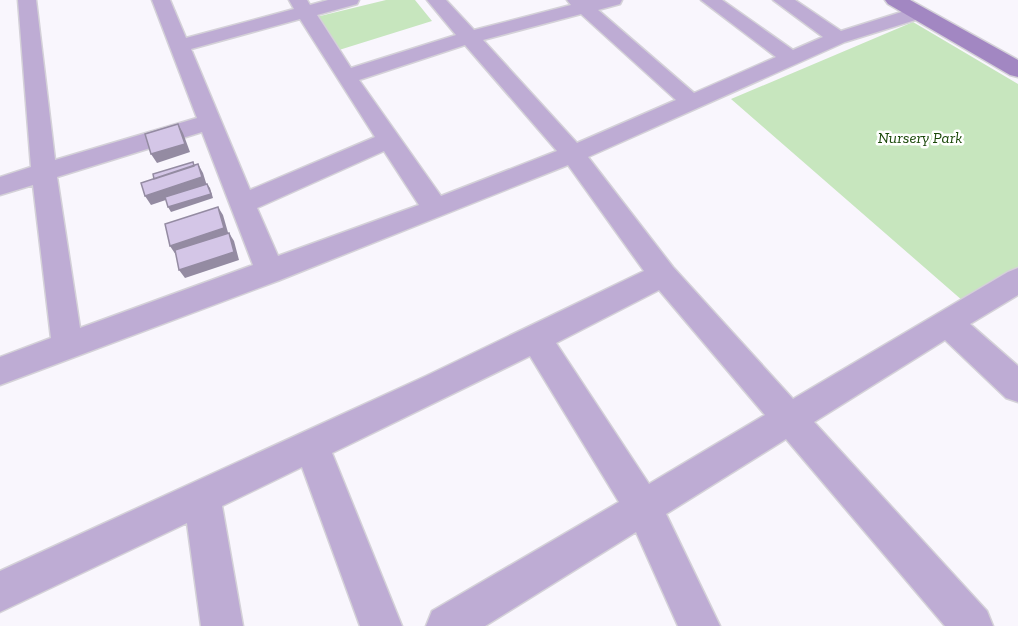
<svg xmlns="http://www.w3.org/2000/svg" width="1018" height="626" font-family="'Zilla Slab',serif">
  <rect width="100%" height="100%" fill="#f9f6fd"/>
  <!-- green -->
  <path fill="#c7e6be" d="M386,0H415L432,21L339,50L316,17Z
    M913,22L1018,84V282L963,301L731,99Z"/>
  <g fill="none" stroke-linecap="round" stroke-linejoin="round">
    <defs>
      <path id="street" d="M18,0H36L55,160L197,118L152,0H170L186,38L294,9L289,0H307L310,5L328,0H359L357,4L317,15L351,68L456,35L427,0H446L474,30L571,5L567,0H622L620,4L598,10L694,93L776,57L701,0H722L793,50L823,37L773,0H795L841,31L911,9H925L928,13L925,17L845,42L588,157L673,267L793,399L1008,272L1018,268V295L970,324L1018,366V402L1006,398L945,340L814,422L987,611L993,626H945L786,439L666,514L720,626H678L636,532L485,626H426L432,611L619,502L530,356L332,453L402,626H360L302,467L222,506L243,626H201L187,523L0,612V571L426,376L644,271L568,165L280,280L0,385V357L51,338L33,185L0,195V177L31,167ZM581,14L676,100L577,143L483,40ZM300,19L375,137L250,190L191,49ZM465,45L557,151L441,196L359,80ZM202,132L253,265L80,328L57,177ZM384,151L419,205L278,256L257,208ZM659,290L765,415L649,484L556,343Z"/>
      <path id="secondary" d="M885,0H910L1018,60V77L1010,75L888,4Z"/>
    </defs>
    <!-- street casing -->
    <use href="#street" stroke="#d4d1d8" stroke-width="3"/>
    <!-- secondary casing -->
    <use href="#secondary" stroke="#d4d1d8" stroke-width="3"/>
    <!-- street -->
    <use href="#street" fill="#beacd4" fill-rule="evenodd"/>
    <!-- secondary -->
    <use href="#secondary" fill="#a287c2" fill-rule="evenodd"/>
  </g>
  <!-- shaded-wall -->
  <path fill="#948ba2" d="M178,124L183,133L190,152L157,163L151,154Z
    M198,164L203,173L207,186L151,205L145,196Z
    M207,184L210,188L213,198L171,212L168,207Z
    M218,207L223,215L229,236L176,255L170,246Z
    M229,233L234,241L239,260L185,278L179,270Z"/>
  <!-- building -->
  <path fill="#d4c6e7" stroke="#948ba2" stroke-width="1.5" d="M178,124L185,144L151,154L145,134Z
    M193,162L194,166L154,179L153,174Z
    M198,164L202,177L145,196L141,183Z
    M207,184L211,194L168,207L165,197Z
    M218,207L224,228L170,246L165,224Z
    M229,233L234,252L179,270L175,250Z"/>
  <g text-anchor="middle" stroke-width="5" stroke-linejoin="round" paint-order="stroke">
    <!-- far-park labels -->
    <g font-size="16" font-style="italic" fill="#1a4809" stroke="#fff">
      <text x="920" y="143">Nursery Park</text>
    </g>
  </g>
</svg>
